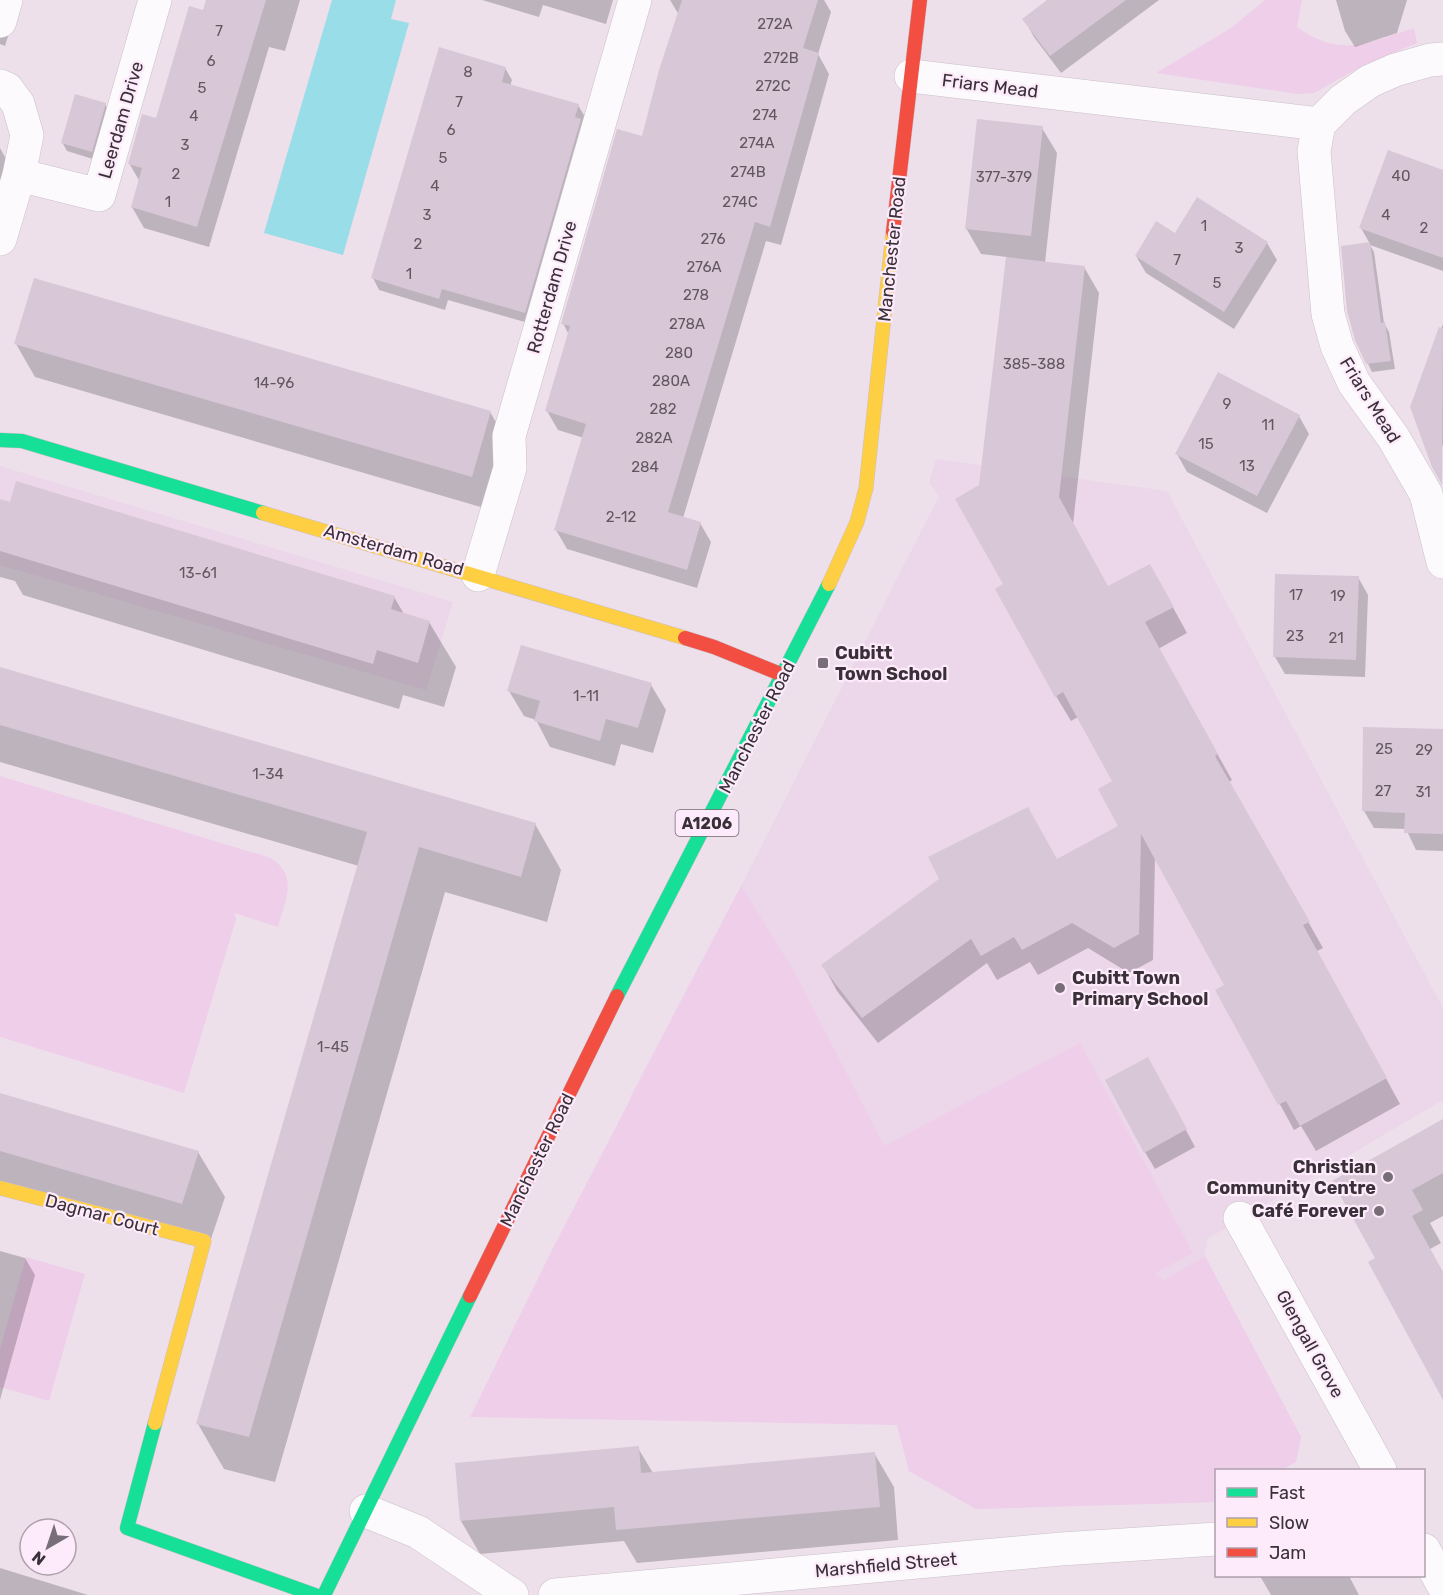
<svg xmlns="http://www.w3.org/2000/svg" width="1443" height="1595" font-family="Rubik,sans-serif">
  <rect width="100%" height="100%" fill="#ede0eb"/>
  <!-- built -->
  <path fill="#ecd6e9" d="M936,459L1167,491L1443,1008V1100L1207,1239L1205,1256L1301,1437L1296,1462L1281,1470H1216V1502L976,1509L909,1471L897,1425L630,1097L741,886L939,496L929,483Z
    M0,466L453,602L426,690L0,565Z"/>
  <!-- green -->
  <path fill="#efceea" d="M1265,0H1302L1297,27C1342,59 1367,43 1414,28L1417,43L1364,65L1314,93L1298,94L1156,73L1231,28Z
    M0,776L271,858C299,877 285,900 278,927L234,913L236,919L184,1093L0,1037Z
    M741,886L795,973L884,1146L1080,1043L1193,1253L1155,1273L1163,1281L1205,1256L1301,1437L1296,1462L1281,1470H1216V1502L976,1509L909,1471L897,1425L470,1417L552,1250Z
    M26,1257L85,1274L49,1401L0,1387V1349Z"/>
  <!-- water -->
  <path fill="#98dde8" d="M332,0H396L391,19L409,23L343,255L264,233Z"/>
  <!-- shadow -->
  <path fill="#0003" d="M0,0L9,33L5,46L0,44Z
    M208,0H300L285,51L269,47L209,247L144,228L132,207L140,182L129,163L157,120Z
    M482,0H613L606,24L543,5L539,17Z
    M670,0H824L831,12L818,54L829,74L781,245L766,241L683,518L700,523L711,542L697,588L567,549L556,530L584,438L558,430L547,411L569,335L563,323L643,138L679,15Z
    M1050,0H1159L1061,73L1034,37L1024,19Z
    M1336,0H1407L1397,33L1355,47L1345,31Z
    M505,68L512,80L510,86L578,105L585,117L532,324L448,300L445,310L379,290L373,278Z
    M105,104L110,113L96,160L67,151L62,142Z
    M1042,128L1057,153L1045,263L1084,267L1099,293L1073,524L1108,588L1164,591L1187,633L1158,649L1232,780L1229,782L1323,948L1317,951L1400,1104L1316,1151L1301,1126L1294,1130L1217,990L1226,985L1155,857L1153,960L1129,973L1088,948L1038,975L1030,962L997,980L987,963L878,1043L837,991L823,965L1057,861L1120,826L1114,782L1078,717L1071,721L1056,696L1005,585L981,486L1007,257L981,254L966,228Z
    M0,148L11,168L0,207Z
    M1389,152L1443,172V271L1370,245L1374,252L1384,323L1389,332L1395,369L1372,372L1356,339L1348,310L1343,248L1370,244L1361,228Z
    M1176,235L1267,243L1277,260L1234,329L1146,273L1136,256Z
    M1443,324V446L1428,441L1412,407Z
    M16,344L490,412L510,446L491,510L35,377Z
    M1299,416L1309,434L1267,513L1187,472L1177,454Z
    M0,500L394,597L404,614L429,622L456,667L444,707L403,695L399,709L23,595L15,581L0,577Z
    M1358,577L1368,595L1365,677L1285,674L1275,657Z
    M0,669L535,824L561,870L547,922L445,892L275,1482L224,1469L198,1424L359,866L0,762Z
    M651,685L666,710L653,753L621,744L615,766L550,747L536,720L524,716L509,691Z
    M1443,730V851L1416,850L1406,829L1374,828L1364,811Z
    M1157,1076L1195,1147L1155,1169L1145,1152Z
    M0,1095L198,1152L225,1197L208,1248L0,1188Z
    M1443,1121V1216L1430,1223L1441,1243L1430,1249L1443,1273V1398L1377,1259Z
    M0,1251L25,1258L35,1275L0,1400Z
    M638,1448L653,1473L874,1453L894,1487L898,1540L637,1563L624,1541L480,1554L461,1521Z
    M0,1568L88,1595H0Z
    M1260,1576H1349L1359,1595H1271Z"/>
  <!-- building -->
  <path fill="#d8c7d6" d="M206,0H266L197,227L131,207L142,168L128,164L142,114L156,118L189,6L203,10Z
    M682,0H818L803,48L819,53L770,227L755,222L668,512L701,522L687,570L554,530L586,424L545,411L570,326L561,324L617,129L642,136L659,70Z
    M1047,0H1126L1050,56L1022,19Z
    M439,47L506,67L502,82L579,104L575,117L581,119L525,313L442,289L439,299L371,278Z
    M75,94L106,103L92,152L61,143Z
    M977,119L1043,126L1031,236L965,229Z
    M1388,150L1443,170V258L1359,228Z
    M1197,197L1268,242L1224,312L1135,256L1156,221L1175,233Z
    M1370,242L1381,323L1385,322L1391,361L1366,364L1355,340L1347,311L1341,246Z
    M1006,257L1085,266L1059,497L1108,586L1150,564L1174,607L1145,622L1218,754L1215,756L1310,922L1303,925L1387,1078L1300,1126L1286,1101L1278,1105L1215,990L1224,985L1141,834L1139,934L1114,948L1072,923L1022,950L1014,937L981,956L971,939L862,1018L821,965L939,879L928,857L1028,807L1057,859L1118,826L1098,789L1112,781L1063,692L1055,697L995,589L1003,584L955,499L979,485Z
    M34,278L491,411L472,477L14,344Z
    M1439,327L1443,328L1442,485L1432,467L1410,407Z
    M1218,372L1300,415L1257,496L1175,454Z
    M16,481L395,596L391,609L430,621L418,663L377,650L373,664L0,551V499L10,502Z
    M1275,574L1359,576L1356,660L1273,657Z
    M521,645L652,683L638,728L606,719L600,741L534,721L540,701L507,691Z
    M0,667L536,823L521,877L419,847L249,1437L196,1424L367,832L0,725Z
    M1363,727L1443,729V834L1404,833L1405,813L1362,811Z
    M1148,1057L1187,1129L1144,1153L1105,1080Z
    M0,1093L199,1151L182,1204L0,1151Z
    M1443,1119V1173L1412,1190L1423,1210L1412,1216L1443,1272V1400L1368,1262L1375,1258L1332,1181Z
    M639,1446L641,1473L875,1452L880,1507L616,1530L614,1507L460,1521L455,1463Z"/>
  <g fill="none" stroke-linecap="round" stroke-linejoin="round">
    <defs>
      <path id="street" d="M0,21L6,0
        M1443,59L1430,60L1395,70L1370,81L1343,100L1319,124L1314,151L1328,314L1337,346L1354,383L1393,437L1426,494L1443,562
        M911,76L1319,124
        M0,86L7,89L18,104L27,135L19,175L0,239
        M19,175L99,195L155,0
        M478,575L510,468L509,436L635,0
        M1240,1218L1380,1470
        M366,1511L418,1532L512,1595
        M1424,1550L1443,1585
        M555,1595L1061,1549L1216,1539"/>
      <path id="fast" d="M0,440L22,441L263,513
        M617,996L829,584
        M155,1423L127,1528L315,1595
        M324,1595L470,1296"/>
      <path id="slow" d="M263,513L685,638
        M829,584L857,522L866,488L893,232
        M0,1188L204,1241L155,1423"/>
      <path id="jam" d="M893,232L920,0
        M685,638L714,647L783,675
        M470,1296L617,996"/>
    </defs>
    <!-- street casing -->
    <use href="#street" stroke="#cabfc8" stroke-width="34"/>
    <!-- fast casing -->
    <use href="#fast" stroke="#cabfc8" stroke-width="15"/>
    <!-- slow casing -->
    <use href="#slow" stroke="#cabfc8" stroke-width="15"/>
    <!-- jam casing -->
    <use href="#jam" stroke="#cabfc8" stroke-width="15"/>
    <!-- street -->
    <use href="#street" stroke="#fcfafc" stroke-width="33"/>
    <!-- fast -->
    <use href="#fast" stroke="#16e098" stroke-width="14"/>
    <!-- slow -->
    <use href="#slow" stroke="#ffcf43" stroke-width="14"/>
    <!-- jam -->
    <use href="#jam" stroke="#f24e42" stroke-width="14"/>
  </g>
  <!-- markers -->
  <g fill="#786e77" stroke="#fdeafa" stroke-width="2">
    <rect x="817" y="657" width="12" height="12" rx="3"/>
    <circle cx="1060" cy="988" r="6"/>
    <circle cx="1388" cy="1177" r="6"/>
    <circle cx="1379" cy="1211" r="6"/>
  </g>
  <g text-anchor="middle" stroke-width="4.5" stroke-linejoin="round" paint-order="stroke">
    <!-- number labels -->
    <g font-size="15" fill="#625660">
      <text x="775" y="29">272A</text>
      <text x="219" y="36">7</text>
      <text x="781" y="63">272B</text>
      <text x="211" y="66">6</text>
      <text x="468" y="77">8</text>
      <text x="773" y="91">272C</text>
      <text x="202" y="93">5</text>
      <text x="459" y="107">7</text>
      <text x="765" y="120">274</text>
      <text x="194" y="121">4</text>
      <text x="451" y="135">6</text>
      <text x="757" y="148">274A</text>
      <text x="185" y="150">3</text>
      <text x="443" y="163">5</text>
      <text x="748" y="177">274B</text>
      <text x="176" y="179">2</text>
      <text x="1401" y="181">40</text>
      <text x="1004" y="182">377-379</text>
      <text x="435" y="191">4</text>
      <text x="168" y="207">1</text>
      <text x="740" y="207">274C</text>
      <text x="427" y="220">3</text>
      <text x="1386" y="220">4</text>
      <text x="1204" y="231">1</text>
      <text x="1424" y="233">2</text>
      <text x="713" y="244">276</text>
      <text x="418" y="249">2</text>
      <text x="1239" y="253">3</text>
      <text x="1177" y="265">7</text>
      <text x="704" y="272">276A</text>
      <text x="409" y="279">1</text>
      <text x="1217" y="288">5</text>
      <text x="696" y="300">278</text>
      <text x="687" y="329">278A</text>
      <text x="679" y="358">280</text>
      <text x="1034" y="369">385-388</text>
      <text x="671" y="386">280A</text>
      <text x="274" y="388">14-96</text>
      <text x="1227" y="409">9</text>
      <text x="663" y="414">282</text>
      <text x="1268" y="430">11</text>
      <text x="654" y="443">282A</text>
      <text x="1206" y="449">15</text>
      <text x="1247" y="471">13</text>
      <text x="645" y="472">284</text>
      <text x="621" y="522">2-12</text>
      <text x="198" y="578">13-61</text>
      <text x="1296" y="600">17</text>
      <text x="1338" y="601">19</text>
      <text x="1295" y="641">23</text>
      <text x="1336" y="643">21</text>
      <text x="586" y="701">1-11</text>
      <text x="1384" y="754">25</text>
      <text x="1424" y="755">29</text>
      <text x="268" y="779">1-34</text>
      <text x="1383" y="796">27</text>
      <text x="1423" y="797">31</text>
      <text x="333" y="1052">1-45</text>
    </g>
    <!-- shield labels -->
    <rect fill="#fdeafa" stroke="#746872" stroke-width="1.5" x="675.5" y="810" width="63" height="26" rx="4.5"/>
    <g font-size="16" font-weight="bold" fill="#393038">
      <text x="707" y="829">A1206</text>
    </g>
    <!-- street labels -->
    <g font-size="18" fill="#393038" stroke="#fdeafa">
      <text transform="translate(990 86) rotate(7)" y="6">Friars Mead</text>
      <text transform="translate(121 120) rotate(-74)" y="6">Leerdam Drive</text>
      <text transform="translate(892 249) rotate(-84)" y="6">Manchester Road</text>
      <text transform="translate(552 287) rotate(-74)" y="6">Rotterdam Drive</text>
      <text transform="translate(1370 400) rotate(58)" y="6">Friars Mead</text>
      <text transform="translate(394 550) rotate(16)" y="6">Amsterdam Road</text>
      <text transform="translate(757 727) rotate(-63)" y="6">Manchester Road</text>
      <text transform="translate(537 1160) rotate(-64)" y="6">Manchester Road</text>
      <text transform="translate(102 1215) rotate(15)" y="6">Dagmar Court</text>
      <text transform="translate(1310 1344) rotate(61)" y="6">Glengall Grove</text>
      <text transform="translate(886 1565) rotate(-5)" y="6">Marshfield Street</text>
    </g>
    <!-- poi labels -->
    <g font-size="18" font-weight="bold" fill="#393038" stroke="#fdeafa" text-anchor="start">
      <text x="835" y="659">Cubitt<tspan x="835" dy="21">Town School</tspan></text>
      <text x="1072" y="984">Cubitt Town<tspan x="1072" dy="21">Primary School</tspan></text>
      <text x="1376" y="1173" text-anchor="end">Christian<tspan x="1376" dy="21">Community Centre</tspan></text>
      <text x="1367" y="1217" text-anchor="end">Café Forever</text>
    </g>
  </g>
  <!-- legend -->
  <rect x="1215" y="1469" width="210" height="108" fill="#fdeafa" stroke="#afa0ac" stroke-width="1.5"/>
  <rect x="1227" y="1488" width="30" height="9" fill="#16e098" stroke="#afa0ac" stroke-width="1.5"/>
  <text x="1269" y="1499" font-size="18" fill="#393038">Fast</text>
  <rect x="1227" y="1518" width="30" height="9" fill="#ffcf43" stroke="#afa0ac" stroke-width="1.5"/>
  <text x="1269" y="1529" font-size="18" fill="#393038">Slow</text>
  <rect x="1227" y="1548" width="30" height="9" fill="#f24e42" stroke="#afa0ac" stroke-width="1.5"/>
  <text x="1269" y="1559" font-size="18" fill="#393038">Jam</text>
  <!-- north arrow -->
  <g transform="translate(48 1547) rotate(219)"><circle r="28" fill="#fdeafa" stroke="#afa0ac" stroke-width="1.5"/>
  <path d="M0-4.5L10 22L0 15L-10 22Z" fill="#786e77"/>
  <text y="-9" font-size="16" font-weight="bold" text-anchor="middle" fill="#393038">N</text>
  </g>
</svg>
